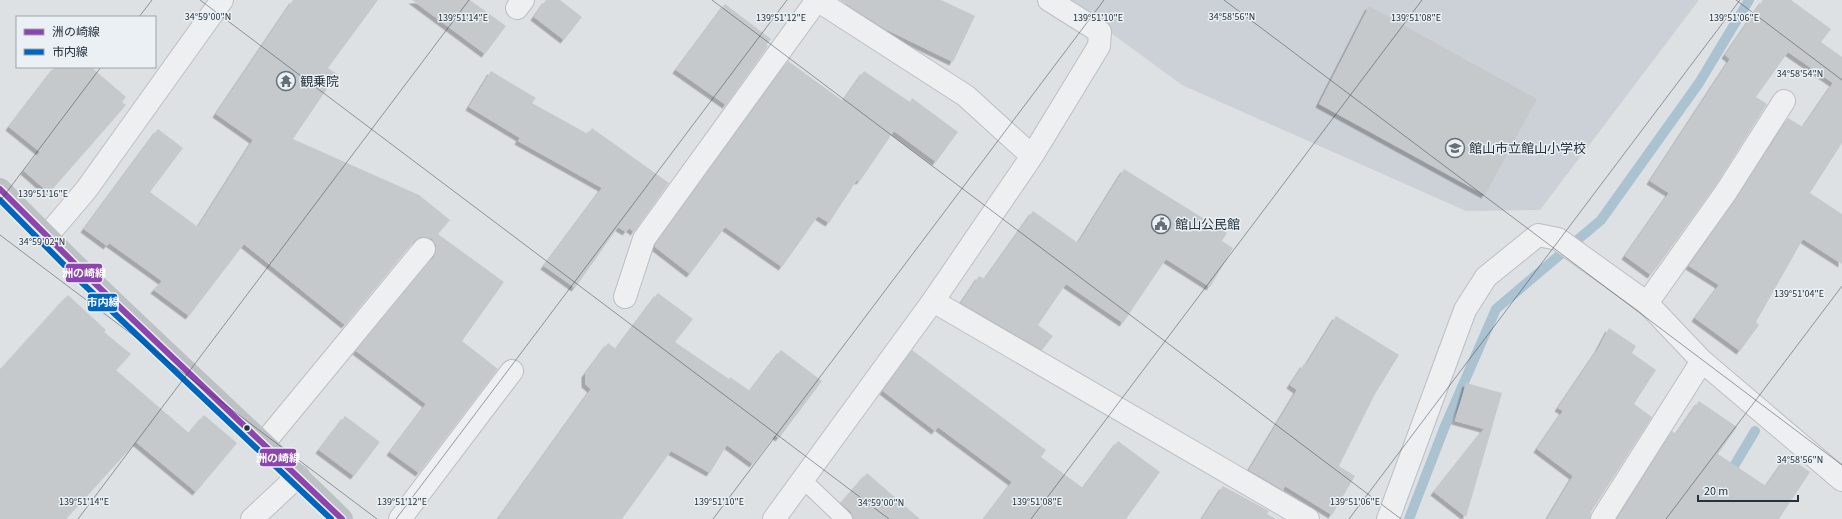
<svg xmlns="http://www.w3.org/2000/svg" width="1842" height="519" font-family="'Source Sans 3','Noto Sans JP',sans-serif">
  <defs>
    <filter id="shadow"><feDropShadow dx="-3.5" dy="3.5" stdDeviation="0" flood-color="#0004"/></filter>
  </defs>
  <rect width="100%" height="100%" fill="#dee1e4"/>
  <!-- built -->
  <path fill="#ccd1d7" d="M1066,0H1699L1540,210L1466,211L1182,85Z"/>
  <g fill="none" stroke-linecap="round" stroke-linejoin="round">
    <!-- stream -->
    <path stroke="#abc3d0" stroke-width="10" d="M1728,476L1755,431
      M1409,519L1445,426L1496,309L1601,220L1699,83L1749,0"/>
  </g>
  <!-- building -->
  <path fill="#c6c9cc" filter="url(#shadow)" d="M293,0H378L328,68L337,74L293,139L419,195L450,220L438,234L504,282L462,341L498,369L419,473L390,452L426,404L356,351L434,257L436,251V245L432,239L426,237H420L414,241L345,325L244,244L189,316L154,290L162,281L109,243L107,246L84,229L158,129L183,148L150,192L198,227L253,140L216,114Z
    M412,0H470L506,26L485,54Z
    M546,0H560L582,17L564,40L534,17Z
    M840,0H941L975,16L953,62L885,29Z
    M1763,0H1791L1831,29L1821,42L1842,57V143L1810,193L1842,214V264L1803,239L1756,322L1759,325L1740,351L1695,318L1719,285L1689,266L1736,199L1788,118L1803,127L1833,83L1788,52L1756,97L1767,104L1716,185L1651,275L1625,256L1669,193L1650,181L1730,59L1725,55Z
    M725,4L771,39L766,45L768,46L726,105L676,70Z
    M1369,6L1537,99L1485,195L1319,104Z
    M788,61L843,101L864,71L910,102L912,98L958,132L936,162L894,131L860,181L857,180L829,223L818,216L782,267L725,227L690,274L655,247V245Z
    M55,67H91L126,97L122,102L126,105L49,193L24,171L40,152L9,127Z
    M491,71L536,98L532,103L588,134L592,128L669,183L634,232L629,228L626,232L618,227L575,288L544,266L602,188L518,141L520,138L469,107Z
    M1124,169L1227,233L1222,241L1233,248L1210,287L1166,259L1123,323L1066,284L1038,325L1053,336L1042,350L961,303L979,276L985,279L1033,211L1078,243Z
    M658,293L693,319L675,342L729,379L730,377L750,391L781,350L822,381L779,438L775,435L753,464L727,445L710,473L671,451L622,519H498L591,389L585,384V374L608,343L616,349Z
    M68,295L106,330L104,332L131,354L116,370L189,433L204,415L237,443L196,492L136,442L66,519H0V370Z
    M1336,316L1399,355L1375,394L1339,466L1355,476L1332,515L1285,486L1283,490L1249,470L1297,390L1290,385L1304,364L1306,365Z
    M1609,328L1636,346L1632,353L1656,370L1634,404L1652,417L1591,512L1590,519H1547L1573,476L1537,449L1563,411L1558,408L1598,349Z
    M912,350L1046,450L1041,457L1083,488L1118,441L1160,472L1126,519H984L1012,482L938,427L935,431L883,391Z
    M1466,383L1502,393L1466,517L1434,492L1484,429L1455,421Z
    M1699,401L1737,427L1718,454L1766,486L1787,456L1810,472L1779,519H1617L1672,431L1676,434Z
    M345,416L380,442L354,476L319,450Z
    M867,473L920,519H853L851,512L841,503Z
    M1223,486L1269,511L1267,514L1276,519H1202Z"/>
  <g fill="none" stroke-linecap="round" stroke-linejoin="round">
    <defs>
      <path id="service" d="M802,479L844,519"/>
      <path id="minor" d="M817,0L966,96L1032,156
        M517,8L523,0
        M46,237L86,190L222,0
        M625,297L644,239L817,0
        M933,301L1308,519
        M1647,303L1726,192L1784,101
        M264,443L424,249
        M252,519L298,476
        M400,519L512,371
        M774,519L933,301L1032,156L1099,46L1100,32L1049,0
        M1388,519L1465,310L1486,277L1538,235L1558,239L1647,303L1702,361L1842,480
        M1602,519L1702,361"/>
    </defs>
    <!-- service casing -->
    <use href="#service" stroke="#bcbfc2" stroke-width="18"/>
    <!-- minor casing -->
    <use href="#minor" stroke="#bcbfc2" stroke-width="24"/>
    <!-- service -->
    <use href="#service" stroke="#edeff1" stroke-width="16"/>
    <!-- minor -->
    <use href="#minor" stroke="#edeff1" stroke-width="22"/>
    <!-- secondary -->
    <path stroke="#bcc1c4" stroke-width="22" d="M0,189C110,303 229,408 342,519"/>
    <defs>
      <path id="bus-1" d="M0,189L84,273L342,519"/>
      <path id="bus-2" d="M0,200L78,279L331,519"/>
    </defs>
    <!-- bus-1 casing -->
    <use href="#bus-1" stroke="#ebf0f4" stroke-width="9"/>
    <!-- bus-2 casing -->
    <use href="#bus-2" stroke="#ebf0f4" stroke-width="9"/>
    <!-- bus-1 -->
    <use href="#bus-1" stroke="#8e44ad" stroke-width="6"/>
    <!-- bus-2 -->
    <use href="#bus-2" stroke="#0065bd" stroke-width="6"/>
  </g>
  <!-- ticks -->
  <path fill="none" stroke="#25323d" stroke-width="1" stroke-opacity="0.45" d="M200,0L889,519M712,0L1401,519M1224,0L1842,465M1736,0L1842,80M139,17L152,0M0,201L101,67M0,235L377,519M78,519L469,0M396,519L787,0M713,519L1104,0M1031,519L1422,0M1349,519L1740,0M1666,519L1842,286"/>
  <!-- icons -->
  <defs>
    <symbol id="temple-ring" viewBox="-11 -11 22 22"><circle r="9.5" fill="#ebf0f4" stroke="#666f77" stroke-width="1.5"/><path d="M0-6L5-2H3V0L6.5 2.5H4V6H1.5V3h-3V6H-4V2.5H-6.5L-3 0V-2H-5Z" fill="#666f77"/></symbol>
    <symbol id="school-ring" viewBox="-11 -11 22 22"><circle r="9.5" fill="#ebf0f4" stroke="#666f77" stroke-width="1.5"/><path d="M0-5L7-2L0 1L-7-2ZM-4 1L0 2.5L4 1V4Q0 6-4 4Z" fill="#666f77"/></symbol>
    <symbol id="civic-ring" viewBox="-11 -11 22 22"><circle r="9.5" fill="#ebf0f4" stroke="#666f77" stroke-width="1.5"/><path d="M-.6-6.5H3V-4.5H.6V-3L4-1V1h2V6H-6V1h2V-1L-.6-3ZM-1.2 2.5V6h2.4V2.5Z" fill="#666f77"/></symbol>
  </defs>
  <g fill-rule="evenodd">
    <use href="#temple-ring" x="275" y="70" width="22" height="22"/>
    <use href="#school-ring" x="1444" y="137" width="22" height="22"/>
    <use href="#civic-ring" x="1150" y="213" width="22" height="22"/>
  </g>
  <!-- markers -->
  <circle fill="#25323d" stroke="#ebf0f4" stroke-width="1.5" cx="247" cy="428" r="3.5"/>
  <g text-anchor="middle" stroke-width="3" stroke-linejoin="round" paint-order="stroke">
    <!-- poi labels -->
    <g font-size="13" fill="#25323d" stroke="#ebf0f4" text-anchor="start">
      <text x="300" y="86">観乗院</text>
      <text x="1469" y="153">館山市立館山小学校</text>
      <text x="1175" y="229">館山公民館</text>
    </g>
  </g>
  <g font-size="10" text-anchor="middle" fill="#25323d" stroke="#ebf0f4" stroke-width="3" stroke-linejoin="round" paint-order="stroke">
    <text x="208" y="20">34°59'00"N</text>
    <text x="1232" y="20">34°58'56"N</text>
    <text x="463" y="21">139°51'14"E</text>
    <text x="781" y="21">139°51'12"E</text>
    <text x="1098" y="21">139°51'10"E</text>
    <text x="1416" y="21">139°51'08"E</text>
    <text x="1734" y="21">139°51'06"E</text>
    <text x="1800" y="77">34°58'54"N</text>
    <text x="43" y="197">139°51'16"E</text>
    <text x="42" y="245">34°59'02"N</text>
    <text x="1799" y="297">139°51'04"E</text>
    <text x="1800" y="463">34°58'56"N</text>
    <text x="84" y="505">139°51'14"E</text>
    <text x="402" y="505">139°51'12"E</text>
    <text x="719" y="505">139°51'10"E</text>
    <text x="1037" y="505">139°51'08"E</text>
    <text x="1355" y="505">139°51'06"E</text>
    <text x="881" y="506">34°59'00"N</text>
  </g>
  <g stroke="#ebf0f4" stroke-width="1.5">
    <rect x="65" y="263" width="38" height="20" rx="4" fill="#8e44ad"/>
    <rect x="87" y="293" width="31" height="19" rx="4" fill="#0065bd"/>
    <rect x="259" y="448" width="38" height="19" rx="4" fill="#8e44ad"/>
  </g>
  <g font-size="11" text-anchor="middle" font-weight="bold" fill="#fff">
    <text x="84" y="277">洲の崎線</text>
    <text x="103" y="306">市内線</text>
    <text x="278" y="462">洲の崎線</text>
  </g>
  <!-- legend -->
  <rect x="16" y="16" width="140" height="52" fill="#ebf0f4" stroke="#9ca4ab"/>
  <rect x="24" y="29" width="20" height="6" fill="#8e44ad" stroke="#9ca4ab"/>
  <text x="52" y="36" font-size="12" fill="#25323d">洲の崎線</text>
  <rect x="24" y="49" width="20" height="6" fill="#0065bd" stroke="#9ca4ab"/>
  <text x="52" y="56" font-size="12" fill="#25323d">市内線</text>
  <!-- scale -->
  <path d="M1698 495v6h100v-6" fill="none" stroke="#25323d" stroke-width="2"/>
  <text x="1704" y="495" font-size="12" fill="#25323d" stroke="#ebf0f4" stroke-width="3" paint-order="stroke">20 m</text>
</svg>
